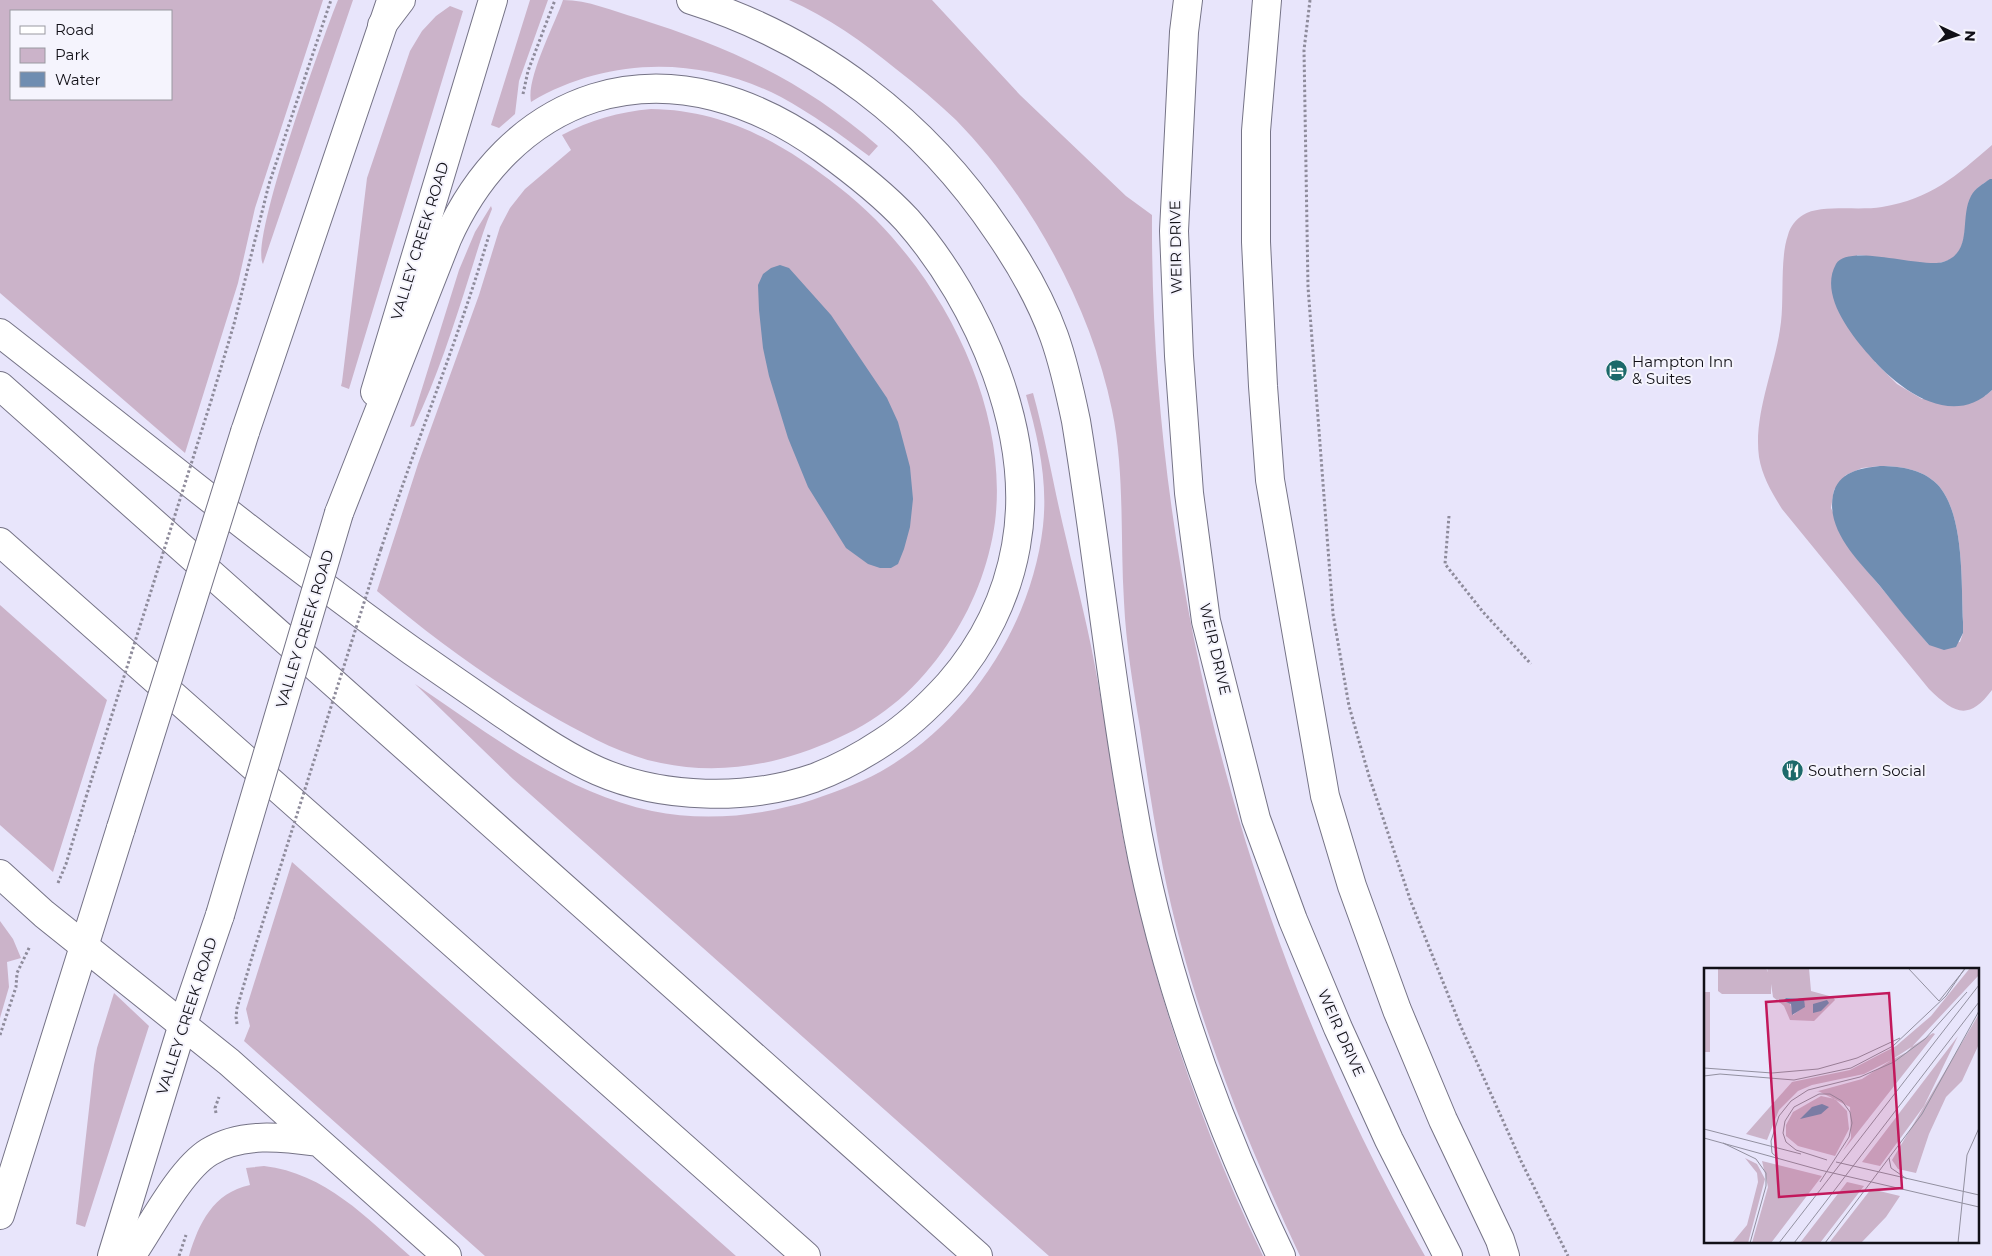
<svg xmlns="http://www.w3.org/2000/svg" width="1992" height="1256" font-family="Montserrat,sans-serif">
  <rect width="100%" height="100%" fill="#e8e5fb"/>
  <!-- green -->
  <path fill="#cbb3c9" fill-rule="evenodd" d="M0,0H323L255,208L238,283L185,453L0,293ZM11,11H171V99H11Z
    M338,0H353L263,264C249,242 324,34 338,0Z
    M530,0H548L519,81L515,114L499,128L491,125Z
    M563,0C588,0 613,11 637,18C731,48 803,80 878,146L869,156C841,135 812,114 781,97C702,56 608,56 531,102C526,78 555,24 563,0Z
    M789,0H932L1020,95L1126,196L1152,215C1150,574 1246,945 1425,1256H1300C1242,1132 1190,1003 1163,868C1154,822 1147,775 1140,728C1133,686 1126,644 1124,602C1120,538 1125,473 1112,410C1091,306 1030,196 956,120C937,102 917,85 896,69C863,42 828,17 789,0Z
    M450,6L463,11L349,389L341,386L342,382L367,178L410,51L422,31L436,16Z
    M651,109C725,110 783,143 840,188C935,262 1010,400 995,522C989,566 972,609 947,645C919,686 884,718 838,738C782,764 722,776 661,763C625,756 592,738 559,720C494,683 434,639 377,591L418,464L479,295L500,227L510,208L525,189L571,150L562,135C590,120 619,112 651,109Z
    M1992,145V179C1947,197 1985,255 1939,263C1917,267 1881,257 1857,255L1875,362L1897,384L1922,399L1985,396L1992,390V690C1968,722 1954,713 1929,689L1782,509C1772,493 1762,476 1759,457C1753,414 1776,366 1781,322C1784,298 1780,257 1788,235C1790,227 1796,219 1803,215C1820,204 1860,211 1882,207C1931,199 1956,176 1992,145ZM1880,466C1900,466 1922,469 1937,484C1965,513 1961,584 1963,622V633L1960,642L1929,645L1854,555L1831,508L1834,490L1846,475L1862,468Z
    M491,206L492,209C483,231 477,252 470,274C454,325 437,378 414,426L410,427L459,270L475,232Z
    M1033,393C1046,440 1054,489 1066,538C1077,586 1090,634 1098,683C1109,742 1115,802 1128,861C1157,997 1202,1130 1263,1256H1049L513,779L415,684C489,734 563,792 652,811C705,822 761,816 812,800C838,791 866,781 890,766C973,715 1032,622 1043,526C1048,480 1038,438 1026,395Z
    M0,605L107,700L53,872L0,825Z
    M292,862L736,1256H485L244,1041L250,1026L246,1009Z
    M0,921L13,939L21,958L7,962L9,987L0,1018Z
    M114,993L149,1026L85,1227L76,1224L94,1065L97,1048Z
    M264,1166C325,1173 367,1218 410,1256H189C199,1223 213,1193 250,1185L246,1168Z"/>
  <!-- water -->
  <path fill="#6f8db1" d="M1990,179H1992V390C1951,430 1897,388 1869,355C1850,333 1819,294 1836,264C1848,243 1921,268 1943,262C1974,252 1959,219 1971,196C1975,188 1983,184 1990,179Z
    M780,265L789,268L831,315L887,398L898,422L910,467L913,499L910,527L904,549L898,564L891,568H880L868,564L846,548L808,487L788,438L769,376L763,348L759,310L758,285L763,274L771,268Z
    M1880,466C1900,466 1922,469 1937,484C1965,513 1961,584 1963,622V633L1956,647L1944,650L1929,645C1912,626 1896,606 1880,586C1859,561 1826,531 1833,495C1838,472 1860,468 1880,466Z"/>
  <g fill="none" stroke-linecap="round" stroke-linejoin="round">
    <defs>
      <path id="tertiary" d="M1188,0L1184,32L1174,231L1179,356L1189,493L1206,621L1256,819L1293,920L1338,1028L1389,1140L1448,1256
        M1267,0L1256,131V242L1263,386L1270,480L1325,796L1352,886L1397,1010L1443,1120L1500,1240L1505,1256"/>
      <path id="secondary" d="M375,392L493,0
        M245,432L391,1
        M0,1215L121,828
        M112,1256L183,1024L220,915"/>
      <path id="motorway" d="M691,0C818,40 925,122 999,233C1021,265 1041,300 1054,336C1064,364 1070,392 1076,421C1097,549 1110,679 1133,808C1159,964 1213,1114 1281,1256
        M382,25L401,0
        M0,333C137,440 271,550 412,651C442,672 473,693 503,714C533,734 564,756 598,771C662,799 748,801 814,778C838,769 862,756 883,742C908,726 929,706 949,684C983,645 1007,597 1016,546C1036,435 980,303 907,220C882,193 852,170 823,149C756,101 675,73 594,98C525,120 476,174 447,239L339,513
        M0,386L978,1256
        M0,542L806,1256
        M0,874L44,914L229,1062L447,1256
        M131,1256C151,1227 180,1170 209,1152C241,1132 282,1137 318,1142"/>
    </defs>
    <!-- tertiary casing -->
    <use href="#tertiary" stroke="#757386" stroke-width="30"/>
    <!-- secondary casing -->
    <use href="#secondary" stroke="#757386" stroke-width="30"/>
    <!-- motorway casing -->
    <use href="#motorway" stroke="#757386" stroke-width="30"/>
    <!-- path -->
    <path stroke="#8e8b9b" stroke-width="3" stroke-dasharray="2.5 2.5" stroke-linecap="butt" d="M1310,0L1304,50L1308,287L1333,614L1349,706L1369,776L1411,902L1461,1027L1521,1161L1568,1256
      M523,94L528,71L555,0
      M211,401L234,324L269,184L331,0
      M1449,516L1445,564L1483,612L1531,664
      M381,549C415,444 458,341 489,235
      M58,883L66,864L86,797
      M237,1024L236,1017L237,1008L255,947
      M0,1035L16,987L17,973L30,946
      M216,1113L215,1108L219,1097
      M179,1256L186,1235"/>
    <!-- tertiary -->
    <use href="#tertiary" stroke="#fff" stroke-width="28"/>
    <!-- secondary -->
    <use href="#secondary" stroke="#fff" stroke-width="28"/>
    <!-- motorway -->
    <use href="#motorway" stroke="#fff" stroke-width="28"/>
    <defs>
      <path id="secondary-bridge" d="M121,828L245,432
        M220,915L339,513"/>
    </defs>
    <!-- secondary-bridge casing -->
    <use href="#secondary-bridge" stroke="#757386" stroke-width="30" stroke-linecap="butt"/>
    <!-- path-bridge -->
    <path stroke="#8e8b9b" stroke-width="3" stroke-dasharray="2.5 2.5" stroke-linecap="butt" d="M86,797L211,401
      M255,947L381,549"/>
    <!-- secondary-bridge -->
    <use href="#secondary-bridge" stroke="#fff" stroke-width="28"/>
  </g>
  <!-- icons -->
  <defs>
    <symbol id="hotel-disc" viewBox="-11 -11 22 22"><circle r="9.5" fill="#1c696a" stroke="#f5f4fd"/><path d="M-6-4.5h1.5V1H6V5H4.5V3h-9V5H-6ZM-4 0a1.8 1.8 0 1 1 3.6 0ZM.5 0V-2.5h3Q6-2.5 6 0Z" fill="#fff"/></symbol>
    <symbol id="restaurant-disc" viewBox="-11 -11 22 22"><circle r="9.5" fill="#1c696a" stroke="#f5f4fd"/><path d="M-5-6h1v4h1v-4h1v4h1v-4h1v5L-1.5 .5V6h-2V.5L-5-1ZM5-6V6H3V1.5H1.5Q1.5-4 5-6Z" fill="#fff"/></symbol>
  </defs>
  <g fill-rule="evenodd">
    <use href="#hotel-disc" x="1604" y="358" width="25" height="25"/>
    <use href="#restaurant-disc" x="1780" y="758" width="25" height="25"/>
  </g>
  <g text-anchor="middle" stroke-width="4" stroke-linejoin="round" paint-order="stroke">
    <!-- street labels -->
    <g font-size="15" fill="#111017" stroke="#f5f4fd">
      <text transform="translate(420 241) rotate(-73)" y="5">VALLEY CREEK ROAD</text>
      <text transform="translate(1176 247) rotate(-91)" y="5">WEIR DRIVE</text>
      <text transform="translate(305 629) rotate(-73)" y="5">VALLEY CREEK ROAD</text>
      <text transform="translate(1215 649) rotate(77)" y="5">WEIR DRIVE</text>
      <text transform="translate(187 1016) rotate(-72)" y="5">VALLEY CREEK ROAD</text>
      <text transform="translate(1341 1033) rotate(66)" y="5">WEIR DRIVE</text>
    </g>
    <!-- poi labels -->
    <g font-size="15" fill="#111017" stroke="#f5f4fd" text-anchor="start">
      <text x="1632" y="367">Hampton Inn<tspan x="1632" dy="17">&amp; Suites</tspan></text>
      <text x="1808" y="776">Southern Social</text>
    </g>
  </g>
  <!-- overview -->
  <g transform="translate(1704 968)">
    <rect width="275" height="275" fill="#e8e5fb"/>
    <path d="M14,0H62L64,4L63,0H105L107,23L129,29L131,32L110,53L86,52L80,38L69,29L67,16V26H18L14,23ZM82,30H94L101,38L89,47L86,35L81,34ZM266,0H275V7L203,84L160,106L108,117L94,123L75,142L63,172L42,166L88,114L146,102L192,78L227,48ZM0,24H6V84H0ZM275,46V76L258,113L242,129L225,166L212,205L194,201L188,192ZM229,65L231,66L139,183L147,170L146,139L114,123L107,125L158,111ZM254,68L220,138L176,198L158,194ZM117,128L131,131L143,143L145,161L131,188L94,178L82,168V157L89,144ZM41,190L53,196L61,211L44,275H28L43,257L54,214L53,205ZM58,193L118,208L67,275H48L64,219ZM143,214L160,218L116,275H96ZM167,221L196,228L182,249L157,275H125Z" fill="#cbb3c9" fill-rule="evenodd"/>
    <path d="M82,30L100,31L101,39L88,47L87,36L79,33ZM123,32L125,35L117,43L109,45V36ZM118,136L125,139L117,146L96,151L108,139Z" fill="#6f8db1"/>
    <path fill="none" stroke="#9290a0" stroke-width="1" d="M204,0L235,33M235,33L261,1M0,100L68,105L114,101L153,90L196,70M0,108L16,106L90,112L147,100L189,78L242,28L261,0M0,161L97,186M0,170L116,202L275,239M19,175L52,191L62,205V218L46,275M185,190L187,200L203,211M75,191L68,185L67,173L75,148L87,133L104,122L156,109L190,94L221,71L263,24M132,194L275,227M116,214L145,169L148,155L146,144L138,133L126,126H115L90,139L81,153L79,165L82,174L92,182L123,192M75,275L275,17M90,275L275,34M121,275L218,146L275,43M254,275L263,187L275,160"/>
    <path fill="#c2185b" fill-opacity="0.15" stroke="#c2185b" stroke-width="2.5" d="M185,25L198,220L75,229L62,34Z"/>
    <rect width="275" height="275" fill="none" stroke="#111017" stroke-width="2.5"/>
  </g>
  <!-- legend -->
  <rect x="10" y="10" width="162" height="90" fill="#f5f4fd" stroke="#9a99a1"/>
  <rect x="20" y="26" width="25" height="8" fill="#ffffff" stroke="#9a99a1"/>
  <text x="55" y="35" font-size="15" fill="#111017">Road</text>
  <rect x="20" y="48" width="25" height="15" fill="#cbb3c9" stroke="#9a99a1"/>
  <text x="55" y="60" font-size="15" fill="#111017">Park</text>
  <rect x="20" y="72" width="25" height="15" fill="#6f8db1" stroke="#9a99a1"/>
  <text x="55" y="85" font-size="15" fill="#111017">Water</text>
  <!-- north arrow -->
  <g transform="translate(1957 35) rotate(94)" stroke="#f5f4fd" stroke-width="4" paint-order="stroke">
  <path d="M0-4L9 19L0 12L-9 19Z" fill="#111017"/>
  <text y="-8" font-size="14" font-weight="bold" text-anchor="middle" fill="#111017">N</text>
  </g>
</svg>
